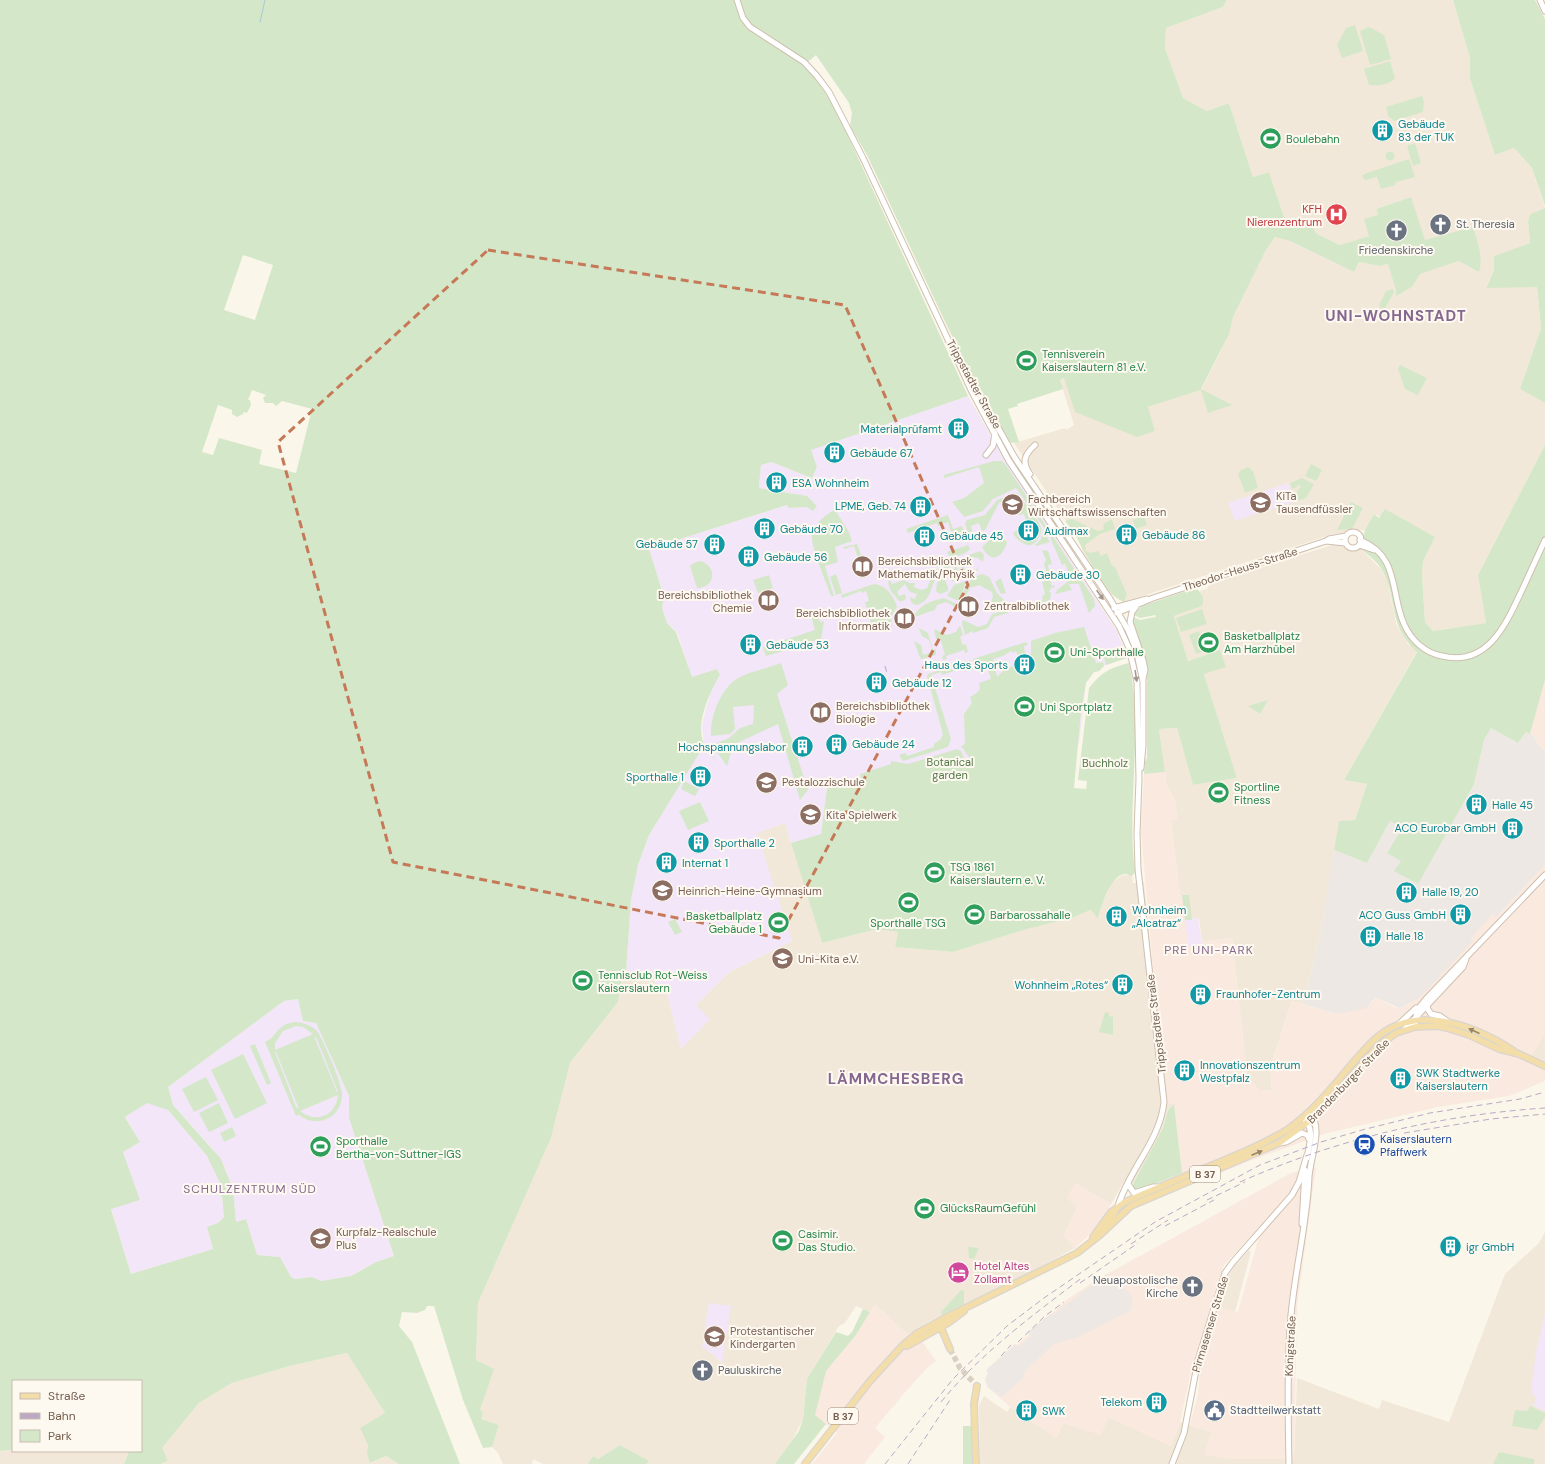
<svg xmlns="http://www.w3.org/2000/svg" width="1545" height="1464" font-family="'DM Sans',sans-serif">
  <rect width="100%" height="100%" fill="#fbf6ea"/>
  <!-- residential -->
  <path fill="#f2e8d9" d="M1227,0H1453L1470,58V79L1495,155L1514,148L1532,168L1545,208L1530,214L1528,221L1530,243L1495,256L1494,270L1486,287H1537L1541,328L1520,389L1545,403V445L1478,575L1486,623L1433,631L1425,622L1422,573L1423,561L1435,537L1374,514L1365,530L1333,534L1124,602L1112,595L1083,552L1078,539L1014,443L1065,428L1066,430L1074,425L1060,380L1064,378L1155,432L1148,407L1201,390L1221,351L1233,317L1266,250L1275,237L1290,241L1354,272L1359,262L1380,266L1389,264L1396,290V295L1412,287L1419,274L1459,261L1424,240L1411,197L1376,209L1378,215L1369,236L1340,245L1317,234L1311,225L1284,217L1269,172L1253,177L1229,103L1207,111L1183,98L1165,48L1166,28L1223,7Z
    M1338,543L1350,551L1360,548L1381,569L1388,583L1396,624L1408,644L1417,651L1344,780L1367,784L1355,820L1339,822L1320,935L1303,1004L1292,1001L1270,1068L1272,1090L1260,1091L1247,1076L1232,938L1202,942L1199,919L1190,918L1188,895L1180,896L1171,820L1177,819L1175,799L1167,787L1159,729L1177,728L1193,785L1237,778L1204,674L1220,650L1188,661L1174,616L1202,606V595L1200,591L1207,589L1210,584Z
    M785,823L822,943L877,929L898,932L895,947L953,952L1027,929L1072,918L1091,910L1098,919L1103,902L1112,882L1121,876L1130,874L1132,876L1133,883L1144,882L1157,1012L1151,1013L1161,1102L1174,1104L1168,1110L1163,1128L1133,1184L1125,1180L1111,1204L1075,1183L1077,1207L1064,1236L1075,1248L1019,1278L929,1322L908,1335L875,1304L870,1312L856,1306L845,1323L839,1326L807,1379L803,1419L790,1445L775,1464H646L648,1461L620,1445L598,1459L593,1456L588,1464H543L533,1459L532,1464H503L498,1453L492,1447L499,1425L481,1419L480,1410L493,1369L476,1360L478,1303L551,1138L570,1063L618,1002L623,972L652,979L667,993L681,1049L696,1005L729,972L792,941L756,833Z
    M1545,1033V1061L1531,1055Z
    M1545,1232V1464H980L979,1405L984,1396L1007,1412L1010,1407L1057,1438L1063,1423L1109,1417L1171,1446L1180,1422L1294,1459L1297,1378L1379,1409L1382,1400L1449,1422L1505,1274L1539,1243Z
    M1249,1250L1251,1252L1235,1312L1218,1307L1229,1275L1234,1266Z
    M347,1353L385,1413L368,1445L367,1453L371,1463L386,1456L399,1464H161L168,1461L161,1449L199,1403L232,1383L290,1366Z
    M13,1450V1451H129L124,1464H0V1451Z"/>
  <!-- commercial -->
  <path fill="#fae9df" d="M1545,680V751L1539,746L1534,736L1530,734Z
    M1165,772L1167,787L1175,798L1177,819L1171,821L1180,895H1188L1190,918L1202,944V942L1232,938L1247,1076L1260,1091L1272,1090L1270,1069L1292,1001L1337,1014L1370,1005L1375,997L1394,1007L1399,1008L1406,1005L1414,1001L1473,941L1470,938L1493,914L1497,916L1545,865V1033L1532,1055L1545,1061V1081L1509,1096L1438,1107L1324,1134L1252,1160L1186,1187L1182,1173L1174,1104L1161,1102L1151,1012H1157L1141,832L1144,774Z
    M1316,1167L1297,1306L1294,1459H1228L1204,1455L1211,1432L1190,1425L1198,1394L1200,1371L1218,1307L1238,1312L1258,1240L1252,1235L1224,1265L1191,1371L1180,1422L1171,1446L1109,1417L1101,1435L1063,1423L1057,1438L1010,1407L989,1388V1370L1069,1298L1098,1279L1291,1173Z
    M1075,1183L1111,1204L1095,1230L1075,1248L1063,1236L1077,1207L1067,1198Z
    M875,1304L908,1335L915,1331L936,1361L928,1367L908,1389L875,1428L885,1437L864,1464H812L837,1433L814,1415L825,1371L856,1335Z"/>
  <!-- industrial -->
  <path fill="#ede8e3" d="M1491,728L1518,743L1526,732L1534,736L1539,746L1545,751V865L1496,917L1493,914L1471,938L1473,941L1423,994L1414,1001L1399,1008L1375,997L1367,1008L1337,1014L1303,1004L1320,935L1334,850L1367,863L1390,821L1402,828L1387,853L1474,784L1484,740Z
    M1106,1274L1132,1295L1131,1310L1081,1336L1054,1344L1025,1371L1023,1378L1002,1397L988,1388L985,1380L988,1373L986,1370L1015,1344L1019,1347L1031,1336L1028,1332L1050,1314L1053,1315Z"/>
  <!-- education -->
  <path fill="#f2e6f8" d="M968,396L1003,457L1117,631L1127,658L1104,666L1099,671L1094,672L1086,682L1079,743L971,785L827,788L821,835L791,843L785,823L757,833L792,941L729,972L696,1005L710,1019L681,1049L667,993L652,979L626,973L631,900L638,865L649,835L704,743L702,728L704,716L712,688L720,675L717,669L692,678L677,632L667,623L662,608L664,597L649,549L787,505L789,508L807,507V496L759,488L761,465L771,462L812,478L817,467L810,450Z
    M1288,483L1294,502L1235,521L1228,503Z
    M1198,918L1202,945L1188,947L1185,919Z
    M298,999L303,1021L316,1023L349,1096V1118L394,1256L376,1262L351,1276L320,1281L312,1277L295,1279L291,1277L280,1257L257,1255L246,1219L236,1222L233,1189L224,1165L211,1147L173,1105L168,1087L284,1001Z
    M147,1102L168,1110L207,1156L221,1185L224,1217L218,1223L207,1227L213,1249L131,1274L111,1208L140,1200L123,1152L140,1142L125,1116Z
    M709,1303L731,1306L722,1363L715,1356L702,1347Z
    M1545,1313V1411L1532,1405L1535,1403L1536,1398L1531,1392L1536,1352Z"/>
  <!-- green -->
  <path fill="#d4e8c9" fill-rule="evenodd" d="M0,0H1227L1223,7L1166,28L1165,48L1183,98L1207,111L1229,103L1253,177L1269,172L1284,217L1311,225L1317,234L1340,245L1369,236L1364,219L1378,215L1376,209L1411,197L1425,240L1473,227C1477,241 1484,256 1479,272L1459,261L1420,274L1412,287L1396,296V290L1388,264L1380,266L1359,262L1354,272L1290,241L1275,237L1266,250L1233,317L1229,334L1201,389L1232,405L1208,413L1201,390L1148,407L1155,431L1137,437L1075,412L1064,378L1060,380L1063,389L1017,404L1018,406L1008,409L1019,442L1011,443L1006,437L987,405L948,328L867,155L850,126L852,113L849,103L816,55L803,66C818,79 826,94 836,110L968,396L811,450L817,467L812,478L771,462L761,465L759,488L807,496L817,506L813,511L807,507L789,508L787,505L649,549L664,597L662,608L667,623L676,632L692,677L717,669L720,675C710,691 696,723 703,741C706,750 715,759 721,767L707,748L700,752L649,835L638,865L631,900L626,973L623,972L618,1002L570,1063L551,1138L478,1303L476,1360L494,1369L480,1410L483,1412L481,1419L499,1425L492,1447L483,1448L463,1400L434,1306H427L425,1310L417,1313L402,1312L399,1326L412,1342L460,1464H399L386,1456L370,1463L367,1453L368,1445L360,1428L385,1413L347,1353L290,1366L232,1383L199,1403L162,1448L168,1461L161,1464H124L129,1451H141V1381H13V1450L0,1451ZM243,255L273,265L255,320L224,310ZM252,390L266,395L263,398L265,403H273L276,406L282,401L312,409L296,473L259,464L262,450L219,438L213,455L202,452L218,405L232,410V414L237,417L243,414L244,412L247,413L251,405L250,400H248ZM298,999L303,1021L316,1023L349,1096V1118L394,1256L376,1262L351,1276L321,1281L312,1277L295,1279L291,1277L280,1257L257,1255L246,1219L236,1222L233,1189L221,1159L173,1105L168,1087L284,1001ZM147,1103L168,1110L207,1156L221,1185L224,1217L218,1223L207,1227L213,1249L131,1274L111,1209L140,1200L123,1152L140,1142L125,1117Z
    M1453,0H1535L1545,19V206L1532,168L1514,148L1495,155L1470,79V58Z
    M1355,25L1363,51L1342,58L1337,45L1346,28Z
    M1369,27L1384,35L1391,59L1370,65L1360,31Z
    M1390,61L1395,78C1390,85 1377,86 1369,85L1364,69Z
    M1422,96L1424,101L1423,112L1394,121L1388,116L1386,107Z
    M1415,143L1421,163L1413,166L1407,146Z
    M1385.5 156a4.5 4.5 0 1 1 9 0a4.5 4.5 0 1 1-9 0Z
    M1409,159L1415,177L1396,182L1395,185L1381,189L1377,177L1365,180L1362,176L1364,174Z
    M1545,208V403L1520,389L1541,328L1537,287L1486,288L1494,270V256L1530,243L1528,221L1530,214Z
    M1393,289L1394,292L1383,312L1379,305L1386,291Z
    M1400,365L1427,378L1418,395L1405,389L1398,369Z
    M1545,445V680L1530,734L1526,732L1518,743L1491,728L1484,740L1474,784L1418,884L1394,871L1401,861L1387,853L1402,828L1390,821L1367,863L1334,850L1339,821L1355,820L1367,784L1344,780L1417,652C1386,623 1399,601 1382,570C1377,561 1367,554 1360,548L1365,530L1374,514L1379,518L1385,509L1435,537L1423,561L1422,573L1425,622L1433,631L1486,623L1478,575Z
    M994,461H1002L1006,465L1094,599L1095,606L1089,613L1079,584H1069L1072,590L1055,594L1057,590L1071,579L1065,564L1062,565L1049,535L1016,488L993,499L983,511L964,517L952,502L964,498L984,483L979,467L944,478V475Z
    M1311,464L1322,470L1316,481L1305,476Z
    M1248,467L1253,471L1258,488L1245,493L1238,474L1241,470Z
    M1302,478L1314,484L1306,498L1294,502L1293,497L1301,486L1298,485L1297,487L1292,489L1290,483Z
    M1017,493L1018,494C1023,502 1039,520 1041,528C1042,535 1035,547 1027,545C1021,543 1015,538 1013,533L1018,530L1023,539L1029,541L1034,539L1037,533C1037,522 1029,523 1020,524L1026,520L1024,514L1018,515L1015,509L1006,512L1022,506L1019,496L999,503L985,530L982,531L979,523L971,526L973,534L969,535L965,524L967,520L985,515L997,500Z
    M1351,502L1363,508L1352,529L1337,530Z
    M835,510L849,532L852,541L835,547L838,562L825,566L834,596H831C826,582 814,554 812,540C811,527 824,515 835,510Z
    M948,515L953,529L962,526L965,536L954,540L948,522L938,526L937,523L908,533L906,529Z
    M1144,516L1147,525L1136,529L1133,520Z
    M1072,519L1098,531L1104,529L1103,524L1112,519L1115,529L1100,534L1085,545L1086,551L1090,553L1098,551L1101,556L1107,553L1112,566L1115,567L1127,594L1124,602C1098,591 1084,542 1065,521Z
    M1043,530L1050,542L1036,546L1035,545L1041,539Z
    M998,536L1004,538L1007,543C1001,559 991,564 982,547L991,539Z
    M857,544L863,560L859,562L854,546L844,549L843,547Z
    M968,545L970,549C966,554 954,558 949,556L947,552Z
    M1042,550L1048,551L1052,564L1048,565L1050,576L1048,577L1044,564L1046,560Z
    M980,551L984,555L983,562L978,558L966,556Z
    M701,561C718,567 715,588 697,588L690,566L694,563Z
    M947,561L950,563L949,568C945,571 939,574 936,578C930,588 931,603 915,605L911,602L910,597L915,599L917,594L910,592L905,584L897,592L899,596L905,594L906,598L903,601H899L890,590L888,582L890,580L892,584L904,580L909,583H915L914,587L921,590L927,588L930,581L928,579L933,576L935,570L948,566Z
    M956,565L958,570L962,569V565L966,571L971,573L979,567L975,574C967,579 958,579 953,571Z
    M946,573L952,574L954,580L952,582L950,577L946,578L945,580L948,587V591L940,594L936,591L937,583Z
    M836,574L842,593L836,595L830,577Z
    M983,574L989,577L997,593L1007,603H1005L1003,601L990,605V603L993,597L992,592L979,585L970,588L963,601L967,610C956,598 968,576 983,574Z
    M769,575L773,588L758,593L753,580Z
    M1001,578L1006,593L1001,594L995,582Z
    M1050,580L1052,586L1055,585L1054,588L1052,587L1049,592L1051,593L1050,600L1021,610V607L1043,600L1042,596L1045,594L1042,582Z
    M966,581L960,600H956L947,596L954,585Z
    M874,584C886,585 894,596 897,607L891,616L892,627L888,622L877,626L875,622L871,623L865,602L869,601L866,591L862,593L861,591L842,598L841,595Z
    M1195,588C1202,592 1205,598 1202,606L1174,616L1188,661L1220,650L1226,667L1204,674L1237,778L1193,785L1177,728L1159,729L1165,772L1144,774L1145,762L1147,758V673L1146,661L1133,621V617L1140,620L1154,617L1155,618L1156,615L1140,618L1134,615L1142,606Z
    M944,598L959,605L962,610L946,602L937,605L935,610L914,617C918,605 933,600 944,598Z
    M1202,609L1207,624L1181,632L1176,618Z
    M817,610L820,622L824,621L821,640L797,643L794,648L766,656L763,647L815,630L810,612Z
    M1007,610L1008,613L994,617L988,628L973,633L972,631L965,635L962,623L963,620L978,627L987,624L992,614Z
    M960,625L963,635L960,637L963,645L966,644L968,652L965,653L964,650L946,656L947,659L943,660L942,656L945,655L940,638L936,639L934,629L947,635L956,632Z
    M1084,627L1096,663L1103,662L1104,666L1099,671L1094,672L1086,683L1081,712L1074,788L1086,789L1087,781L1078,780L1089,688C1102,672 1109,668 1129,663C1144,731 1126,803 1135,872L1132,876C1113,864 1101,907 1098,919L1091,910L1072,918L1027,929L953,952L895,947L898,932L877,929L822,943L791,843L821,834L827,788L862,787L860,774L891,764V761L908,764L957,749L961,751L965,760L972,761L961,746L965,744L964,714L972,703L970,697C977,693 982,691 979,683L991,679L987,666L963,672L974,666L973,659L1026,642L1028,645L1024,646L1025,654L1019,658L1016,651L1013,653L1011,651L1003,656L993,659L997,677L1002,672L1003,667H1011L1031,654V641L1055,633Z
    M919,628L928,633L933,650L936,649V655L922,659L920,658L914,641L921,645L923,655L933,652L929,640L922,636Z
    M1199,631L1205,651L1196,654L1189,635Z
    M1211,634L1215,648L1208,650L1203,637Z
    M1110,648L1112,654L1119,652L1126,653L1127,658L1106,665L1102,651Z
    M971,660L969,666L942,675L941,672L931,675L951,739L948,747L903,761L899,755L906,753L907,756L934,747V744L941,739L943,734L927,676L928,674Z
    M781,663L788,685L777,694L808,790L800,800L778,724L733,745L727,766L716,751L717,743L729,738L740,728L753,724L754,705L733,707L735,729L730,734L711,736C710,716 721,687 740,677C752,671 768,668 781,663Z
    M1268,700L1260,714L1248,706Z
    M684,781L699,789L695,796L681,789Z
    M700,802L709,821L688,830L679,811Z
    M1182,895H1189L1192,920H1185Z
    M675,919L682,932L675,935L668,922Z
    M1105,1012L1109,1013V1016L1113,1017V1035L1099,1032Z
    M296,1022C304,1023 310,1025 316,1030C322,1036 343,1086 342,1095C342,1118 316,1129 299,1115L296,1116L265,1042C279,1036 275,1024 296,1022ZM296,1026L303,1027L313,1034L275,1050V1043L283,1031ZM314,1036L317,1039L338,1092H337ZM275,1052H276L299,1109L296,1107ZM338,1095C336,1116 316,1124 300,1111Z
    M255,1044L271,1083L267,1085L250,1046Z
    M243,1054L267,1103L235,1119L211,1070Z
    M206,1077L218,1100L194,1112L182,1089Z
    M219,1103L228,1123L209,1132L199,1113Z
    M1174,1104L1182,1173L1140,1190L1134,1189L1133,1184L1163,1128L1168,1110Z
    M232,1127L236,1136L224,1142L220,1133Z
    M968,1247L979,1248L974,1259L969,1258Z
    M962,1289L964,1292V1304L942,1315L941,1312Z
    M863,1309L870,1312L856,1335L826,1371L815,1415L826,1424L794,1464H775L799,1431L803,1419L807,1379L836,1332L848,1336L852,1332Z
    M1530,1406L1545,1413V1417L1537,1430L1512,1426L1515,1410L1527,1411Z
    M963,1426H972L973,1464H963Z
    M620,1445L649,1461L646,1464H588L593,1456L598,1459Z
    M1499,1452L1534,1459V1464H1493Z"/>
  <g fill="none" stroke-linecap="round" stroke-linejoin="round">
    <!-- stream -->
    <path stroke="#a7cad4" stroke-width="1" d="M260,22L265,0"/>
    <!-- primary-tunnel -->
    <path stroke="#d9d0c3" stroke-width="5.5" stroke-dasharray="5.5 3" stroke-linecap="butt" d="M950,1349L960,1368L977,1386"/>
    <defs>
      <path id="secondary" d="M737,0L743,18L750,27L804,62L817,76L829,92L863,158L945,333
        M1540,0L1545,11
        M944,331L971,390L1009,461L1119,626L1129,648L1137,682L1139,779L1137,833L1138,869L1164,1102C1160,1141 1129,1169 1118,1206
        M953,347L1015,458L1110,599L1128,630L1136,649L1143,682V745L1141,768
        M986,455L993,446L995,433
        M1030,474C1021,462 1025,454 1035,445
        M1345 540a8 8 0 1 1 16 0a8 8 0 1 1-16 0Z
        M1360,540C1400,556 1390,593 1404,624C1411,640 1425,653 1442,656C1488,667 1506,624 1522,590C1530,573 1537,557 1545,540
        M1326,541L1345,543
        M1359,545L1374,550
        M1136,607L1132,612L1130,622L1143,660L1145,670L1143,679
        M1114,608L1147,599
        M1117,613L1153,598L1326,541L1329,539L1346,536
        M1428,1004L1427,1008L1431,1014L1440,1016L1447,1021
        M1399,1024L1416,1008
        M1415,1024L1417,1010L1426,999L1545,875
        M1405,1029L1463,967L1466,959
        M1305,1120C1315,1130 1309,1145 1307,1158
        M1279,1143L1286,1142L1302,1133L1307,1135L1310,1141
        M1128,1184L1134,1193L1153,1187H1159
        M1302,1224L1305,1170
        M1172,1464L1184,1433L1198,1360L1225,1273L1233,1262L1292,1195L1299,1182L1307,1155
        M1289,1464C1288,1419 1287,1373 1290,1327C1293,1277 1307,1227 1309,1177C1310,1159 1323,1129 1311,1115"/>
      <path id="primary" d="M1105,1228L1117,1208
        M1093,1237L1111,1212L1125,1202C1156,1188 1188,1175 1220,1162C1243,1152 1267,1143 1288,1129C1323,1105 1344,1069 1374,1040C1414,1002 1474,1025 1514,1051
        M940,1325L950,1349
        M907,1346L948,1323L964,1311
        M805,1464L870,1381L903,1345L916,1334L947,1317L1077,1253L1100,1235L1131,1206L1279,1143L1313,1118L1378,1046L1396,1033L1415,1027L1437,1026L1447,1028L1469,1035L1499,1049L1519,1054L1545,1066
        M976,1464L974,1404L977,1386"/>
    </defs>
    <!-- secondary casing -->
    <use href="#secondary" stroke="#cfbfae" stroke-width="7"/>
    <!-- primary casing -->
    <use href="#primary" stroke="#dbd5d1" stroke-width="8"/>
    <!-- secondary -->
    <use href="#secondary" stroke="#fff" stroke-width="5"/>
    <!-- primary -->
    <use href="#primary" stroke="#f3dda9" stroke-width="5.5"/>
    <!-- rail -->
    <path stroke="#baa8c5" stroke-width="1" stroke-dasharray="6 4" stroke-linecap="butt" d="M885,666L887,673
      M1404,1133L1491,1119L1545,1114
      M1240,1182C1337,1139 1439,1115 1545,1108
      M1207,1200L1245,1182
      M1165,1226L1214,1200
      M1131,1244L1168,1220
      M1080,1283L1138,1243
      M1018,1342L1045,1316L1064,1302
      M1001,1356L1011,1345
      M941,1402C981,1353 1033,1315 1083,1277
      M885,1464L953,1379L1007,1326L1044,1298L1155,1222L1260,1165L1321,1142L1362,1130L1430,1113L1520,1099L1545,1092
      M908,1464L950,1400"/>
  </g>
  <!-- one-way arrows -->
  <defs><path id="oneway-solid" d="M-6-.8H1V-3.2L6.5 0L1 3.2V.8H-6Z"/></defs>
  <g fill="#a5978d">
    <use href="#oneway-solid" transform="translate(1100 595) rotate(55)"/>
    <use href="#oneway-solid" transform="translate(1136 676) rotate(81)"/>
  </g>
  <g fill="#9a856a">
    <use href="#oneway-solid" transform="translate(1474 1031) rotate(-156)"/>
    <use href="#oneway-solid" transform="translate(1257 1153) rotate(-23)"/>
  </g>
  <!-- marked area -->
  <path fill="none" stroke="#c67958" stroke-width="3" stroke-dasharray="8 5" stroke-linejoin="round" d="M488,250L845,305L968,585L779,938L393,862L278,442Z"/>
  <!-- icons -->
  <defs>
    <symbol id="building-disc" viewBox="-11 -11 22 22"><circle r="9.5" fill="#0f9aa8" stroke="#fef9f0"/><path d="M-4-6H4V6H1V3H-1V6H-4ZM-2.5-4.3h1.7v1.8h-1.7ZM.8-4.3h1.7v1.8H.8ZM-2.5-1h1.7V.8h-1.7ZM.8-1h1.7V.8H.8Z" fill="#fff"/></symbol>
    <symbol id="stadium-disc" viewBox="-11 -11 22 22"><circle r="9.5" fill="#2e9e5b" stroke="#fef9f0"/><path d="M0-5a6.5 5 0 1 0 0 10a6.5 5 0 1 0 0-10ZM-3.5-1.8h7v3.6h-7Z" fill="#fff"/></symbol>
    <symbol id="hospital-disc" viewBox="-11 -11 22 22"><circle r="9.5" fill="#e0444e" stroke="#fef9f0"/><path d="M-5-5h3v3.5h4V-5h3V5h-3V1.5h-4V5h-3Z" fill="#fff"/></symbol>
    <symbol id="church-disc" viewBox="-11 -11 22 22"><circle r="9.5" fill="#6b7280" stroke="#fef9f0"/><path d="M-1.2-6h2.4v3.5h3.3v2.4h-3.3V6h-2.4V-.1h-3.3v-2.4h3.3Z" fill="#fff"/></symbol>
    <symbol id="school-disc" viewBox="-11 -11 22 22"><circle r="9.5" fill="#8d6e63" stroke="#fef9f0"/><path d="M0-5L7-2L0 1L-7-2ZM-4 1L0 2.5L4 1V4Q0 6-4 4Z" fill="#fff"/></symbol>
    <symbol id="university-disc" viewBox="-11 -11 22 22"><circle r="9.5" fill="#8d6e63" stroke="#fef9f0"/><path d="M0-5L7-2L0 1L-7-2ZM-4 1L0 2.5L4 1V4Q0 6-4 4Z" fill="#fff"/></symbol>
    <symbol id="library-disc" viewBox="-11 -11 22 22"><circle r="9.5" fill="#8d6e63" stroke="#fef9f0"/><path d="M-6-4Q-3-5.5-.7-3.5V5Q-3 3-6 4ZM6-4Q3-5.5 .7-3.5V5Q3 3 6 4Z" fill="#fff"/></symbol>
    <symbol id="station-disc" viewBox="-11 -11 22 22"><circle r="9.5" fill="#1a4fb4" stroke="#fef9f0"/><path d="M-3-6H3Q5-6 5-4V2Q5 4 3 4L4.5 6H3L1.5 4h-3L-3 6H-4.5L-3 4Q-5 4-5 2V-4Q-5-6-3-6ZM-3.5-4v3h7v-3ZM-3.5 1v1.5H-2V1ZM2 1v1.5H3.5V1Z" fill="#fff"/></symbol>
    <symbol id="hotel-disc" viewBox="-11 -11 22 22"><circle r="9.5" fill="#d1479c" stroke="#fef9f0"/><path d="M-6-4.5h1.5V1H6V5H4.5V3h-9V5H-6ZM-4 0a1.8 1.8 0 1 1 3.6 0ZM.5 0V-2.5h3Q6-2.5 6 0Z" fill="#fff"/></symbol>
    <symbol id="civic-disc" viewBox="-11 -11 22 22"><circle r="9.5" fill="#5c6f8a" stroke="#fef9f0"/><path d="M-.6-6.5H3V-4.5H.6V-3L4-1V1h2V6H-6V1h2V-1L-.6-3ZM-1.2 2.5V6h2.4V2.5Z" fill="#fff"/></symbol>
  </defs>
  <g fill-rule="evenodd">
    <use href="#building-disc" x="1370" y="118" width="25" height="25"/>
    <use href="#stadium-disc" x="1258" y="126" width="25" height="25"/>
    <use href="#hospital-disc" x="1324" y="202" width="25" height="25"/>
    <use href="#church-disc" x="1428" y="212" width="25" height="25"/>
    <use href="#church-disc" x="1384" y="218" width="25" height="25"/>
    <use href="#stadium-disc" x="1014" y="348" width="25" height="25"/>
    <use href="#building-disc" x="946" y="416" width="25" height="25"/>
    <use href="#building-disc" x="822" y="440" width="25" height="25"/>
    <use href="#building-disc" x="764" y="470" width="25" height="25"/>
    <use href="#school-disc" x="1248" y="490" width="25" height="25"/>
    <use href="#university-disc" x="1000" y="492" width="25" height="25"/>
    <use href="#building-disc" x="908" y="494" width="25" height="25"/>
    <use href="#building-disc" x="752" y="516" width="25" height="25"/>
    <use href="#building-disc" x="1016" y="518" width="25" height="25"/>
    <use href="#building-disc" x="1114" y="522" width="25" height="25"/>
    <use href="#building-disc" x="912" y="524" width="25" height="25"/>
    <use href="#building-disc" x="702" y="532" width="25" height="25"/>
    <use href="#building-disc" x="736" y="544" width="25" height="25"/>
    <use href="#library-disc" x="850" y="554" width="25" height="25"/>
    <use href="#building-disc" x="1008" y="562" width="25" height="25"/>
    <use href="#library-disc" x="756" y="588" width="25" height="25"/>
    <use href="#library-disc" x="956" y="594" width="25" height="25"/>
    <use href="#library-disc" x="892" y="606" width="25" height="25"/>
    <use href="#stadium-disc" x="1196" y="630" width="25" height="25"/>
    <use href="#building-disc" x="738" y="632" width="25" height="25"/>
    <use href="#stadium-disc" x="1042" y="640" width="25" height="25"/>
    <use href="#building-disc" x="1012" y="652" width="25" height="25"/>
    <use href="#building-disc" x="864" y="670" width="25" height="25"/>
    <use href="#stadium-disc" x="1012" y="694" width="25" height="25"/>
    <use href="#library-disc" x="808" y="700" width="25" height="25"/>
    <use href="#building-disc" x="824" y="732" width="25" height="25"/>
    <use href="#building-disc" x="790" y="734" width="25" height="25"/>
    <use href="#building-disc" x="688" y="764" width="25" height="25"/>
    <use href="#school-disc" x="754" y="770" width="25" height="25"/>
    <use href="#stadium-disc" x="1206" y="780" width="25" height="25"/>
    <use href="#building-disc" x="1464" y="792" width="25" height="25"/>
    <use href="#school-disc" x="798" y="802" width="25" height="25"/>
    <use href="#building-disc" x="1500" y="816" width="25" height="25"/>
    <use href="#building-disc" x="686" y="830" width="25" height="25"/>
    <use href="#building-disc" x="654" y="850" width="25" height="25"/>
    <use href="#stadium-disc" x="922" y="860" width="25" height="25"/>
    <use href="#school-disc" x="650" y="878" width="25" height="25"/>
    <use href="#building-disc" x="1394" y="880" width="25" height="25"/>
    <use href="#stadium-disc" x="896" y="890" width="25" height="25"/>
    <use href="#stadium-disc" x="962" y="902" width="25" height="25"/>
    <use href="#building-disc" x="1448" y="902" width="25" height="25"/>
    <use href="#building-disc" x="1104" y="904" width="25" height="25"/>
    <use href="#stadium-disc" x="766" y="910" width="25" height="25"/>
    <use href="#building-disc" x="1358" y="924" width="25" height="25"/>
    <use href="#school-disc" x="770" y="946" width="25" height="25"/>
    <use href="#stadium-disc" x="570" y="968" width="25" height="25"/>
    <use href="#building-disc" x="1110" y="972" width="25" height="25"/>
    <use href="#building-disc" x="1188" y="982" width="25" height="25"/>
    <use href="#building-disc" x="1172" y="1058" width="25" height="25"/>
    <use href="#building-disc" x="1388" y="1066" width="25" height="25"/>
    <use href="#station-disc" x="1352" y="1132" width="25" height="25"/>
    <use href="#stadium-disc" x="308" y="1134" width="25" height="25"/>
    <use href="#stadium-disc" x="912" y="1196" width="25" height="25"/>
    <use href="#school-disc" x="308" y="1226" width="25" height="25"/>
    <use href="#stadium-disc" x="770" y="1228" width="25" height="25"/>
    <use href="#building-disc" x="1438" y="1234" width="25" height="25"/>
    <use href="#hotel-disc" x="946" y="1260" width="25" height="25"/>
    <use href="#church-disc" x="1180" y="1274" width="25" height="25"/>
    <use href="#school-disc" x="702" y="1324" width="25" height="25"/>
    <use href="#church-disc" x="690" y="1358" width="25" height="25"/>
    <use href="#building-disc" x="1144" y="1390" width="25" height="25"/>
    <use href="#civic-disc" x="1202" y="1398" width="25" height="25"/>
    <use href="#building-disc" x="1014" y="1398" width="25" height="25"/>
  </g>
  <g text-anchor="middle" stroke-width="4" stroke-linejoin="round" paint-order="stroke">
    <!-- shield labels -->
    <g fill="#fef9f0" stroke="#9d8d7f" stroke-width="1">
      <rect x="1190" y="1166" width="30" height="16" rx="3"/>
      <rect x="828" y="1408" width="30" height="16" rx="3"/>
    </g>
    <g font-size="10" font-weight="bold" fill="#745f4f">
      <text x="1205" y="1178">B 37</text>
      <text x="843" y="1420">B 37</text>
    </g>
    <!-- culture labels -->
    <g font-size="11" fill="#0d838f" stroke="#fef9f0" text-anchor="start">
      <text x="1398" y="128">Gebäude<tspan x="1398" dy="13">83 der TUK</tspan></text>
      <text x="942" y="433" text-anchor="end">Materialprüfamt</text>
      <text x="850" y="457">Gebäude 67</text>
      <text x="792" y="487">ESA Wohnheim</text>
      <text x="906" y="510" text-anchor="end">LPME, Geb. 74</text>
      <text x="780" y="533">Gebäude 70</text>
      <text x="1044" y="535">Audimax</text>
      <text x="1142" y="539">Gebäude 86</text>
      <text x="940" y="540">Gebäude 45</text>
      <text x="698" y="548" text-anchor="end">Gebäude 57</text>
      <text x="764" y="561">Gebäude 56</text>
      <text x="1036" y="579">Gebäude 30</text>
      <text x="766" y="649">Gebäude 53</text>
      <text x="1008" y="669" text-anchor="end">Haus des Sports</text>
      <text x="892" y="687">Gebäude 12</text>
      <text x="852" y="748">Gebäude 24</text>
      <text x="786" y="751" text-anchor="end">Hochspannungslabor</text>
      <text x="684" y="781" text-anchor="end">Sporthalle 1</text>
      <text x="1492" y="809">Halle 45</text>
      <text x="1496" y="832" text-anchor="end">ACO Eurobar GmbH</text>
      <text x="714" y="847">Sporthalle 2</text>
      <text x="682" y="867">Internat 1</text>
      <text x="1422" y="896">Halle 19, 20</text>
      <text x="1132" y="914">Wohnheim<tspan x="1132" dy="13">„Alcatraz“</tspan></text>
      <text x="1446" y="919" text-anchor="end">ACO Guss GmbH</text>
      <text x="1386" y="940">Halle 18</text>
      <text x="1108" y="989" text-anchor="end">Wohnheim „Rotes“</text>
      <text x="1216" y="998">Fraunhofer-Zentrum</text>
      <text x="1200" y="1069">Innovationszentrum<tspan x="1200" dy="13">Westpfalz</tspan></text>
      <text x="1416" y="1077">SWK Stadtwerke<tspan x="1416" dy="13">Kaiserslautern</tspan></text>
      <text x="1466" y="1251">igr GmbH</text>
      <text x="1142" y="1406" text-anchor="end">Telekom</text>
      <text x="1042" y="1415">SWK</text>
    </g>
    <!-- leisure labels -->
    <g font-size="11" fill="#27864d" stroke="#fef9f0" text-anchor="start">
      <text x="1286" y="143">Boulebahn</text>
      <text x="1042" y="358">Tennisverein<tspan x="1042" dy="13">Kaiserslautern 81 e.V.</tspan></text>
      <text x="1224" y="640">Basketballplatz<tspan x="1224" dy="13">Am Harzhübel</tspan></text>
      <text x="1070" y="656">Uni-Sporthalle</text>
      <text x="1040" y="711">Uni Sportplatz</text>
      <text x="1234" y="791">Sportline<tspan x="1234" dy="13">Fitness</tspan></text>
      <text x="950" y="871">TSG 1861<tspan x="950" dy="13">Kaiserslautern e. V.</tspan></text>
      <text x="990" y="919">Barbarossahalle</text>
      <text x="762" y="920" text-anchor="end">Basketballplatz<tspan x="762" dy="13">Gebäude 1</tspan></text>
      <text x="908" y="927" text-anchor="middle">Sporthalle TSG</text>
      <text x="598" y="979">Tennisclub Rot-Weiss<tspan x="598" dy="13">Kaiserslautern</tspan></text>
      <text x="336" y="1145">Sporthalle<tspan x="336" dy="13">Bertha-von-Suttner-IGS</tspan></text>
      <text x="940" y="1212">GlücksRaumGefühl</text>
      <text x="798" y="1238">Casimir.<tspan x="798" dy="13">Das Studio.</tspan></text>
    </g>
    <!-- health labels -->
    <g font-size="11" fill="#be3a42" stroke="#fef9f0" text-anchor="end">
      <text x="1322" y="213">KFH<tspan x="1322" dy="13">Nierenzentrum</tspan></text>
    </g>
    <!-- worship labels -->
    <g font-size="11" fill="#5b616d" stroke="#fef9f0" text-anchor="start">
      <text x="1456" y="228">St. Theresia</text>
      <text x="1396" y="254" text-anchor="middle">Friedenskirche</text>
      <text x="1178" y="1284" text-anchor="end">Neuapostolische<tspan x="1178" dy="13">Kirche</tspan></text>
      <text x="718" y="1374">Pauluskirche</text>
    </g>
    <!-- street labels -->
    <g font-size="11" fill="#745f4f" stroke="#fef9f0">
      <text transform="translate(974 384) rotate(61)" y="4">Trippstadter Straße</text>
      <text transform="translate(1240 569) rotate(-18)" y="4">Theodor-Heuss-Straße</text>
      <text transform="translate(1156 1024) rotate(-97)" y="4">Trippstadter Straße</text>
      <text transform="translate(1348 1081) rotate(-46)" y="4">Brandenburger Straße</text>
      <text transform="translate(1210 1324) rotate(-73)" y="4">Pirmasenser Straße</text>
      <text transform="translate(1290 1346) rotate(-87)" y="4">Königstraße</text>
    </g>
    <!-- education labels -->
    <g font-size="11" fill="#785e54" stroke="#fef9f0" text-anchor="start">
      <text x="1276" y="500">KiTa<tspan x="1276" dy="13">Tausendfüssler</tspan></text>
      <text x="1028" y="503">Fachbereich<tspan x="1028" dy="13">Wirtschaftswissenschaften</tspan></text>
      <text x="878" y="565">Bereichsbibliothek<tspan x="878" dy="13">Mathematik/Physik</tspan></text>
      <text x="752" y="599" text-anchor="end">Bereichsbibliothek<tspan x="752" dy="13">Chemie</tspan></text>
      <text x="984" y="610">Zentralbibliothek</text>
      <text x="890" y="617" text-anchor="end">Bereichsbibliothek<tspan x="890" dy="13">Informatik</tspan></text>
      <text x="836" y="710">Bereichsbibliothek<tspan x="836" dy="13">Biologie</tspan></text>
      <text x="782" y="786">Pestalozzischule</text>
      <text x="826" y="819">Kita Spielwerk</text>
      <text x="678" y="895">Heinrich-Heine-Gymnasium</text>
      <text x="798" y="963">Uni-Kita e.V.</text>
      <text x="336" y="1236">Kurpfalz-Realschule<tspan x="336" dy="13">Plus</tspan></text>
      <text x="730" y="1335">Protestantischer<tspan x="730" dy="13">Kindergarten</tspan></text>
    </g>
    <!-- park labels -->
    <g font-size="11" fill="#537848" stroke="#fef9f0">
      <text x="950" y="766">Botanical<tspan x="950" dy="13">garden</tspan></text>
      <text x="1105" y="767">Buchholz</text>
    </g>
    <!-- transit labels -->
    <g font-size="11" fill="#164399" stroke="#fef9f0" text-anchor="start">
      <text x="1380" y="1143">Kaiserslautern<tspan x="1380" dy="13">Pfaffwerk</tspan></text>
    </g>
    <!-- hotel labels -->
    <g font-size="11" fill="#b23c85" stroke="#fef9f0" text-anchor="start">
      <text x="974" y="1270">Hotel Altes<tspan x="974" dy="13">Zollamt</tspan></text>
    </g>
    <!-- service labels -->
    <g font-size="11" fill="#4e5e75" stroke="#fef9f0" text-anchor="start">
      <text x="1230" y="1414">Stadtteilwerkstatt</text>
    </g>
    <!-- neighbourhood labels -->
    <g font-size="12" letter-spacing="1" fill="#85678f" stroke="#fef9f0">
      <text x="1209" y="954">PRE UNI-PARK</text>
      <text x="250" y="1193">SCHULZENTRUM SÜD</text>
    </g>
    <!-- district labels -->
    <g font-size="15" font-weight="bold" letter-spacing="1" fill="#85678f" stroke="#fef9f0">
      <text x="1396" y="321">UNI-WOHNSTADT</text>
      <text x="896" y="1084">LÄMMCHESBERG</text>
    </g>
  </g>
  <!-- legend -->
  <rect x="12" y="1380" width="130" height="72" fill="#fef9f0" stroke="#c7bbb0"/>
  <rect x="20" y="1393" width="20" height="6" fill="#f3dda9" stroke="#c7bbb0"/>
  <text x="48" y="1400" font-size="12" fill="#745f4f">Straße</text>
  <rect x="20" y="1413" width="20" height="6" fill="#baa8c5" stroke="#c7bbb0"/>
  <text x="48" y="1420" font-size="12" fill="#745f4f">Bahn</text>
  <rect x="20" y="1430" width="20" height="12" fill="#d4e8c9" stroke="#c7bbb0"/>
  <text x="48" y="1440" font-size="12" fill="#745f4f">Park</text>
</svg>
